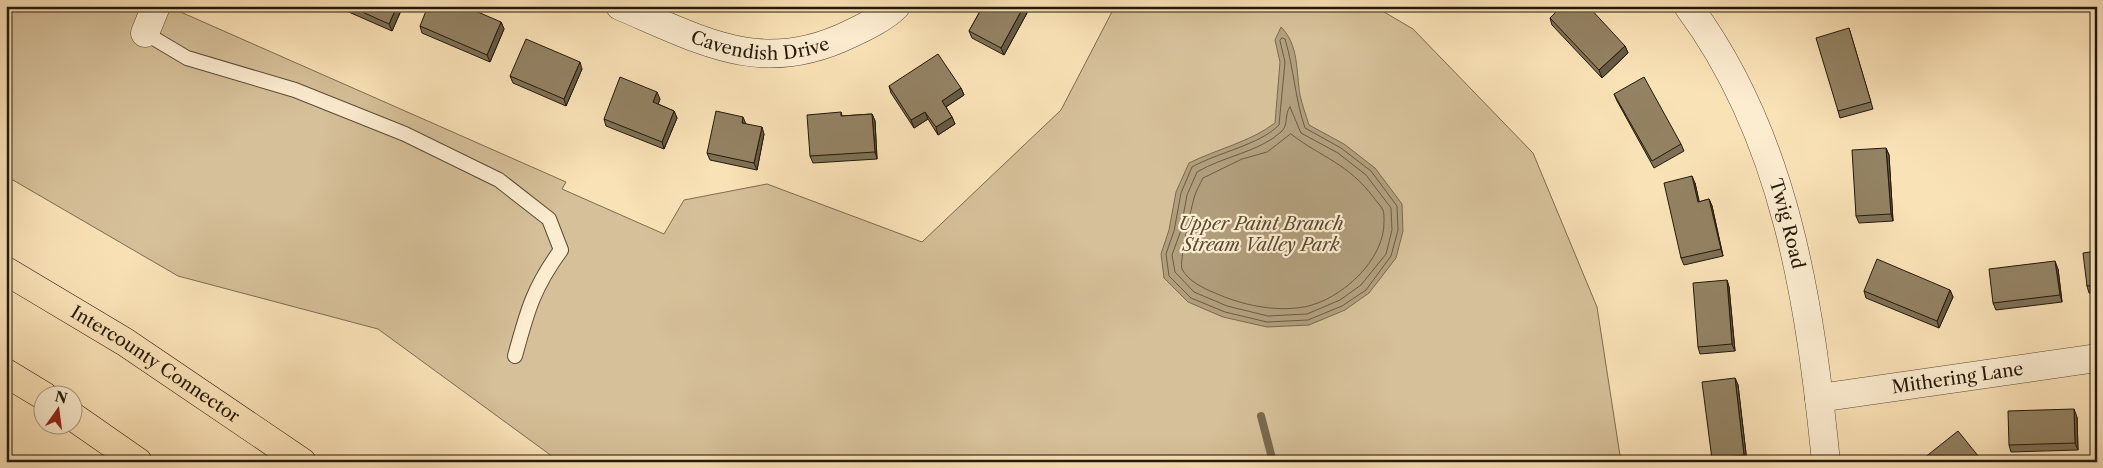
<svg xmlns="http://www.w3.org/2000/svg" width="2103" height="468" font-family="'Libre Caslon Text',serif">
  <rect width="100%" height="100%" fill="#fae2b7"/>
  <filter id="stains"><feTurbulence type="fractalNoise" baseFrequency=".004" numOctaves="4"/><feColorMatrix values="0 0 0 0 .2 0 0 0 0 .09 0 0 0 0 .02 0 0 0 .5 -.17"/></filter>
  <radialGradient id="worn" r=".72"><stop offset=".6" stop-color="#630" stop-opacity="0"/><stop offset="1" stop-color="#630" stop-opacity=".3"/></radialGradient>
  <!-- green -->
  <path fill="#d6c099" stroke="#7d6c51" d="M6,6H167L566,182L562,189L664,234L684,200L767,184L922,242L1061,110L1115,6H1374L1413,29L1533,153L1597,307L1621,462H560L378,329L178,276L6,176Z"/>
  <!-- water -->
  <path fill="#b19e7c" stroke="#79694e" d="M1281,27C1299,45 1296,71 1300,95C1302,105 1306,115 1309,125L1344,144L1375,168L1402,204L1403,231L1396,258L1369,293L1345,310L1309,325L1267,327L1223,317L1188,302L1164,278L1161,254L1169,230L1176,192L1189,163C1217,149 1250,142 1275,123L1280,62L1275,40Z"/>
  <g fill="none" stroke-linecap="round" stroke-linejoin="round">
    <!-- shore -->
    <path stroke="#6a5c42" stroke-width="1" d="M1282,38L1285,39C1294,69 1295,99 1305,128L1341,148L1371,171L1397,206L1398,230L1391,256L1366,290L1342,306L1308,320L1267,322L1225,312L1191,298L1169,276L1166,254L1174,231L1181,193L1192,167C1219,152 1259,145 1279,125L1285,62L1280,41Z
      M1290,107L1301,133L1338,153L1366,175L1391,208L1392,230L1386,254L1361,285L1340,300L1307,314L1268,316L1227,306L1194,292L1175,272L1172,255L1180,233L1187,195L1197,172C1224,156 1259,152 1281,132C1289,125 1284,114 1290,107Z
      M1291,134C1322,158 1348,163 1374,198C1377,202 1381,206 1383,210C1384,213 1384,218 1384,221C1385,260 1341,300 1304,307C1274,312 1242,305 1215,293C1203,288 1188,281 1182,269C1179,262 1191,209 1194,198C1196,191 1200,184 1203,178L1242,159L1267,152Z"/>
    <!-- stream -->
    <path stroke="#79694e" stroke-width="8" d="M1261,416L1273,462"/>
    <defs>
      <path id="lane" d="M145,33L187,58L295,90L405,134L499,180L549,219L561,250C533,288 527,312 515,356"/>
      <g id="street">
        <path id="s1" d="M620,6C703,41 762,77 850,34C865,27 884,18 896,6"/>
        <path id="s2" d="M1688,6C1786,137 1810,303 1826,462"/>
        <path d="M145,33L156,6"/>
        <path id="s3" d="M1819,398L2097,358"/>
      </g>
      <g id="highway">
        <path id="s4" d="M6,271L125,342L302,462"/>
        <path d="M6,373L44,396"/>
        <path d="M72,416L138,462"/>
      </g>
    </defs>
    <!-- lane casing -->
    <use href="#lane" stroke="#5a4b34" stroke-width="16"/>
    <!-- street casing -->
    <use href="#street" stroke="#5a4b34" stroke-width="29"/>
    <!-- highway casing -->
    <use href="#highway" stroke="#241909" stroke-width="29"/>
    <!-- lane -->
    <use href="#lane" stroke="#fcecd0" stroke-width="14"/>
    <!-- street -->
    <use href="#street" stroke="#fcecd0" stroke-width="28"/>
    <!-- highway -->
    <use href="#highway" stroke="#fae2b7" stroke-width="28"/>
  </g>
  <!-- wall -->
  <path fill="#7e7055" stroke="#241909" d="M335,6H403L392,31Z
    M983,6H1024L1027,13L1004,55L972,38L969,31Z
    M1782,6H1814L1813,11Z
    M1550,18L1625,46L1628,53L1602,78L1552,25Z
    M501,22L504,29L490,62L422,33L420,26Z
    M1849,28L1873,109L1840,118L1838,111Z
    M582,69L566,106L513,83L510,76Z
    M889,86L961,88L964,95L946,107L952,117L955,124L938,135L928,119L914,128L891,93Z
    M1614,94L1681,144L1684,151L1654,168L1617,101Z
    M660,99L658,104L674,111L677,118L664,149L606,126L604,119Z
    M841,112L842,116L872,114L875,121L877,159L813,163L810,156Z
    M746,124L764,134L757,170L710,160L707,153Z
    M1886,148L1889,155L1893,221L1859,223L1856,216Z
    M1695,183L1699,202L1709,199L1712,206L1723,256L1684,265L1681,258Z
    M2097,251V293H2089L2087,286Z
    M2058,269L2062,302L1996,310L1993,303Z
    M1727,280L1729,287L1735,351L1700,354L1698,347Z
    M1950,290L1953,297L1939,328L1866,298L1864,291Z
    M1735,378L1738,385L1747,462H1712V459Z
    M2077,417L2078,450L2011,452L2009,445Z"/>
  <!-- shaded-wall -->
  <path fill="#675b45" stroke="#241909" d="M397,6H403L392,31L389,24Z
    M1024,6L1027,13L1004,55L1001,48Z
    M501,22L504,29L490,62L487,55Z
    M1625,46L1628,53L1602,78L1599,70Z
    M580,62L582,69L566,106L564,99Z
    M961,88L964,95L944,108L942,101Z
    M657,92L660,99L656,110L653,102Z
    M674,111L677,118L664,149L662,142Z
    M925,112L928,119L914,128L911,120Z
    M872,114L875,121L877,159L875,152Z
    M743,117L746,124L742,123Z
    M952,117L955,124L938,135L936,127Z
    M762,127L764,134L757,170L754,163Z
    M1886,148L1889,155L1893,221L1891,214Z
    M1692,176L1695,183L1701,209L1698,202Z
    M1709,199L1712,206L1723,256L1721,249Z
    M2055,261L2058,269L2062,302L2060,295Z
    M1727,280L1729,287L1735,351L1732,344Z
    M1950,290L1953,297L1939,328L1937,321Z
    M1735,378L1738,385L1747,462L1744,455Z
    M2074,409L2077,417L2078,450L2075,443Z
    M1979,457L1981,462H1973Z"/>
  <!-- building -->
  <path fill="#938263" stroke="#241909" d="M349,6H397L389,24Z
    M428,6H464L501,22L487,55L420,26Z
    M983,6H1024L1001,48L969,31Z
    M1562,6H1588L1625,46L1599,70L1550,18Z
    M1849,28L1871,102L1838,111L1816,38Z
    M526,39L580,62L564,99L510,76Z
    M938,54L961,88L942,101L952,117L936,127L925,112L911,120L889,86Z
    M620,77L657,92L653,102L674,111L662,142L604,119Z
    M1644,77L1681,144L1652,161L1614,94Z
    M716,111L743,117L742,123L762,127L754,163L707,153Z
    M841,112V116L872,114L875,152L810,156L807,115Z
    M1886,148L1891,214L1856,216L1852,150Z
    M1692,176L1698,202L1709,199L1721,249L1681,258L1664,183Z
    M2097,251V285L2087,286L2083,253Z
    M1877,259L1950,290L1937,321L1864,291Z
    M2055,261L2060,295L1993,303L1989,269Z
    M1727,280L1732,344L1698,347L1693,283Z
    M1735,378L1744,455L1712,459L1702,382Z
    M2074,409L2075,443L2009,445L2008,411Z
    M1958,431L1979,457L1973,462H1919Z"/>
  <g text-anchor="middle" stroke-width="4.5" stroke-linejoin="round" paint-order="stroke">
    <!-- street labels -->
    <g font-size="18" fill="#241909" stroke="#fcecd0">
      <text dy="6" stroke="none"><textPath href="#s1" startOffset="148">Cavendish Drive</textPath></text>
      <text dy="6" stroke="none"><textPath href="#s2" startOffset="241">Twig Road</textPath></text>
      <text dy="6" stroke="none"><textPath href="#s4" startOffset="176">Intercounty Connector</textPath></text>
      <text dy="6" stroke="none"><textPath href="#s3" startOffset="140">Mithering Lane</textPath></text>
    </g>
    <!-- park labels -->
    <g font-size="18" font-style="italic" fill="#594b34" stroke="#fcecd0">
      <text x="1261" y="230">Upper Paint Branch<tspan x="1261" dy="21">Stream Valley Park</tspan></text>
    </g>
  </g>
  <!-- margin -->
  <rect width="2103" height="468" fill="none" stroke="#fae2b7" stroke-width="25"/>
  <rect x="8" y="8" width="2088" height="453" fill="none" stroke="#241909" stroke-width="2.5"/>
  <rect x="12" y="12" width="2078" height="443" fill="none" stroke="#241909"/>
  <!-- north arrow -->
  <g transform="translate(58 410) rotate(14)"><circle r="24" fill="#fcecd0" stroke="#a69880"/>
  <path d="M0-4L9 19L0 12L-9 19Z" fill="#8f2418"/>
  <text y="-8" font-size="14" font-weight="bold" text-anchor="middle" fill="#241909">N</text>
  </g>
  <rect width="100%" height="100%" filter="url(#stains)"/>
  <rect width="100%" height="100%" fill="url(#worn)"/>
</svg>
